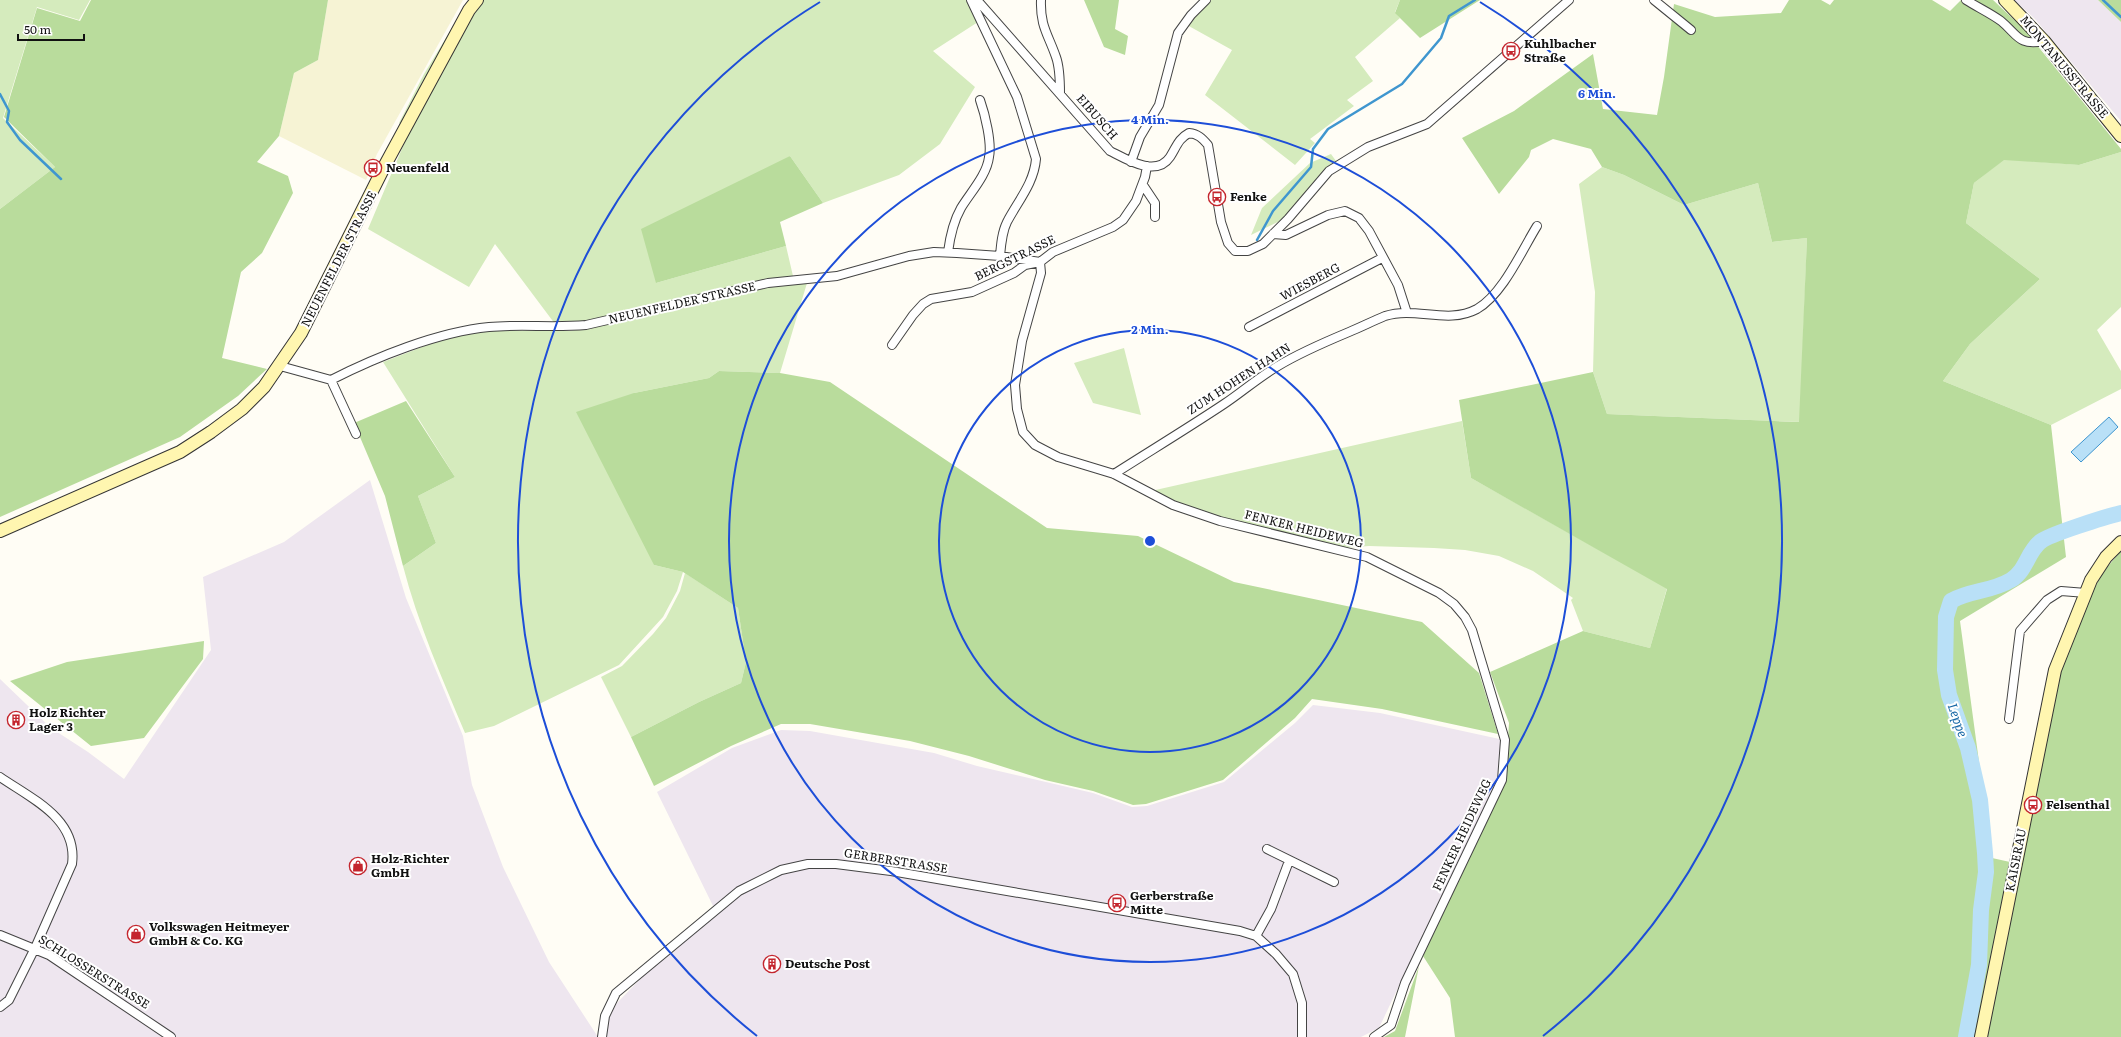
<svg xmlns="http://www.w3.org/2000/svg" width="2121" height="1037" font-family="Literata,serif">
  <rect width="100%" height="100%" fill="#fffdf5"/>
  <!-- industrial -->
  <path fill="#eee6ef" d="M2014,0H2098L2121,22V121L2034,18Z
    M370,480L406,598L463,736L472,785L503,867L549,962L598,1037H0V679L51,728L88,752L124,779L211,650L203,577L284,542Z
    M1313,705L1380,713L1504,740L1500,780L1459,859L1379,1028L1361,1037H599L616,1004L652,967L716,912L657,792L732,748L781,730L810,731L934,753L977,766L1093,793L1132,807L1147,806L1224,782L1295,723Z"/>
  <!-- farmland -->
  <path fill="#f6f3d4" d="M328,0H463L377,154L366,180L279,136L294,73L318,60Z"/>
  <!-- green -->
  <path fill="#d5ebbd" d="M0,0H90L79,20L37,7L3,118L55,167L0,209Z
    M469,0H472L445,44L401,124L399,123L424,74Z
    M482,0H967L978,22L933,51L975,87L940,144L899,175L823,203L790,156L656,283L786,246L793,276L734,287L604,319L555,324L495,244L469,287L368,229L409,132Z
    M1211,0H1400L1395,12L1400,18L1355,57L1373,81L1347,100L1354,106L1310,139L1315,143L1295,165L1205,95L1232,50L1187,25Z
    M2121,152V307L2097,330L2121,371V389L2051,425L1943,381L1970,344L2040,279L1966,223L1974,183L2004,159L2079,165Z
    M1331,154L1336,161L1327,169L1286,218L1251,235L1262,208L1310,163Z
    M1602,167L1624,175L1684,205L1758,183L1772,242L1807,238L1800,422L1607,414L1593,372L1595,292L1579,184Z
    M807,283L780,373L719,371L709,378L634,393L654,565L683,572L677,591L663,617L619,665L494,726L465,733C442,678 418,624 403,566L436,543L418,496L455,477L383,362L451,336L492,330L570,331L606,324L766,286Z
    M1124,348L1141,415L1093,403L1074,363Z
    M1462,421L1471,478L1667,588L1650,648L1583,631L1571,600L1573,598L1533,571L1499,556L1465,550L1434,548L1369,546L1343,548L1238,524L1174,503L1151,491Z
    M685,573L738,608L746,662L741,683L699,702L631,737L601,677L622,666L653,634L666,618L680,591Z"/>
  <!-- forest -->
  <path fill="#b9dc9c" d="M91,0H328L318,60L294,73L279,136L257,162L288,176L293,193L262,253L241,272L222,358L267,369L238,396L180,437L0,517V209L55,167L4,117L37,8L80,21Z
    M1084,0H1119L1115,29L1128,36L1125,55L1104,47Z
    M1400,0H1480L1420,38L1395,13Z
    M1789,0H1821L1830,5L1834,0H1932L1950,11L1961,0H1993L2024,29L2121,149V152L2079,165L2004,160L1974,183L1966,223L2040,279L1970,344L1943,381L2051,425L2066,557L1960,621L1992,858L2010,862L1976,1037H1455L1450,998L1423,956L1463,863L1505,782L1509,723L1490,672L1583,631L1650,648L1667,589L1471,478L1459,400L1593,372L1607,414L1799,422L1807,238L1772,242L1758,183L1684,205L1624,175L1602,167L1591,149L1553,139L1531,150L1529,157L1499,194L1462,138L1514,111L1593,54L1603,109L1657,115L1664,77L1674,4L1715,17L1781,13Z
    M2098,0H2121V22Z
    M790,156L823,203L780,222L786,246L656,283L641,229Z
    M719,371L780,373L830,382L1047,528L1138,536L1234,582L1422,622L1479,673L1498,734L1382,709L1312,699L1295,718L1223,780L1146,804L1133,805L1093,791L1045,780L969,756L910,741L810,724H781L731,746L654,786L631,737L699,702L741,683L746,662L738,608L683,572L654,565L576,412L634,393L709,378Z
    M406,401L455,477L418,496L436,543L403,566L385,496L354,423Z
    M2121,551V1037H1987L2053,702C2064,659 2078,616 2100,578C2105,568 2114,560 2121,551Z
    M204,641L203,659L144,738L91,746L10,681L67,662Z
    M1419,966L1405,1037H1384L1395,1031Z"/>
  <!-- water -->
  <path fill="#b9e0f7" stroke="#3f96cf" d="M2109,417L2118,427L2081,462L2071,452Z"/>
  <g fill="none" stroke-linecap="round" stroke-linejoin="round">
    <!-- stream -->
    <path stroke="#3f96cf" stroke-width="2.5" d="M2103,0L2121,17
      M0,94L9,111L7,122L20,140L61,179
      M1257,240L1273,211L1311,167L1313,149L1328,129L1402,84L1441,38L1449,16L1475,0"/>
    <!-- river -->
    <path stroke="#b9e0f7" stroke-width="16" d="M1966,1037L1979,965L1981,910L1986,872L1985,853L1980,800L1968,748L1949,695L1945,670L1946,617L1951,601C1970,590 1991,592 2011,580C2026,571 2027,553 2040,542C2047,535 2108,516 2121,513"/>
    <defs>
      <path id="minor" d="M971,0L1017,97L1036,159C1034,183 1018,201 1007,222C1002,232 1001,244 1000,256
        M977,0L1110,151C1126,159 1156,178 1170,157C1177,146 1178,139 1189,133C1198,134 1202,138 1208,145L1221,222L1228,243L1235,251H1248L1263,244L1288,219L1329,171L1368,147L1427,124L1569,0
        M1041,0C1040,26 1048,34 1056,57C1060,68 1060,82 1060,94
        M1654,0L1691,30
        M1966,0C1977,7 1990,13 2001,21C2018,35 2018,46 2044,41
        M1131,162L1140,137L1159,105L1178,33L1191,15L1206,0
        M1143,185L1155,203V217
        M1273,234L1286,235L1328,215L1345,211L1359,218L1369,231L1398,285L1407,313
        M948,252C950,237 953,222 961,208C970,193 987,175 989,157C992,143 985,114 980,100
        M1040,262L1041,273L1022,341L1015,385L1017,409L1023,432L1035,445L1058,457L1114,474L1173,505L1220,521L1367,557L1439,593L1454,604L1465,617L1472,630L1505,740L1502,780L1405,983L1391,1025L1374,1037
        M1249,327L1382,258
        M892,345L913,315L923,304L931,299L972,292L1014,273L1025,265L1040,262L1053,252L1113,227L1123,220L1136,201L1145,177L1147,166
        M280,366L331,380C376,357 438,332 489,327C521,324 553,328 586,325L768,283L837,276L909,256L934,252L957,253L1000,256L1040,262
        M331,380L356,434
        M1114,474C1150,451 1188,428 1224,404C1242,392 1259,377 1278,366C1301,352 1325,342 1349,332C1361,327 1373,321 1385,316C1416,306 1447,325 1477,309C1503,294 1522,250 1537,226
        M2009,719L2020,631L2047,600L2061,591L2086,593
        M0,777C32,799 78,819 72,864L35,948L9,1000L0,1007
        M1267,849L1334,882
        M0,935L49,955L171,1037
        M1256,936L1271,909L1289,861
        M602,1037L605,1016L616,993L739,891L781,870L808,864H836L891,871L1240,931L1256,936L1276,954L1293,974L1302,1003V1037"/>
      <path id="secondary" d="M2005,0L2044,41L2121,136
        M0,531L180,452L211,432L242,409L264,387L301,333L384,167L469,10L477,0
        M1981,1037L2055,670L2091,580L2106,557L2121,542"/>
    </defs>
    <!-- minor casing -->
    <use href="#minor" stroke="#444" stroke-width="10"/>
    <!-- secondary casing -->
    <use href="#secondary" stroke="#333" stroke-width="14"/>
    <!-- minor -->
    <use href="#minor" stroke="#fff" stroke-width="8"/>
    <!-- secondary -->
    <use href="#secondary" stroke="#fff6b0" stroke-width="12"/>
  </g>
  <!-- distance rings -->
  <g fill="none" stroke="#1d4ed8" stroke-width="2">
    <circle cx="1150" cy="541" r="211"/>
    <circle cx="1150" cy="541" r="421"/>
    <path d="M757 1036A632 632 0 0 1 820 2M1480 2A632 632 0 0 1 1543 1036"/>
  </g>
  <!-- icons -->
  <defs>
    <symbol id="bus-ring" viewBox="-11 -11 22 22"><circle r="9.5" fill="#fff" stroke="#c4262e" stroke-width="1.5"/><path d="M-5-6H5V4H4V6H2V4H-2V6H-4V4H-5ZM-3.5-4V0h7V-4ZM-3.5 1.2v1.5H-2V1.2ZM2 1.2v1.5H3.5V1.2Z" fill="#c4262e"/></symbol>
    <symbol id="building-ring" viewBox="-11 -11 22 22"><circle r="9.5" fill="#fff" stroke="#c4262e" stroke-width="1.5"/><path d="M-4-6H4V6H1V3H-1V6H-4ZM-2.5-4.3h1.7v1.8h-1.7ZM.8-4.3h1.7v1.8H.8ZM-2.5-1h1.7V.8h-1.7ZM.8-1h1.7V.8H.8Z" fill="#c4262e"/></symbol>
    <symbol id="shop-ring" viewBox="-11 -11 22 22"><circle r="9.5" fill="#fff" stroke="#c4262e" stroke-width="1.5"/><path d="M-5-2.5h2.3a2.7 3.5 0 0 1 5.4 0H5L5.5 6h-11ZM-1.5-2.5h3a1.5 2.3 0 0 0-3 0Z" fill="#c4262e"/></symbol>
  </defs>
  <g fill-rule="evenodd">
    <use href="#bus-ring" x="1501" y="41" width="20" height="20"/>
    <use href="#bus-ring" x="363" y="158" width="20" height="20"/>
    <use href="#bus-ring" x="1207" y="187" width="20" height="20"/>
    <use href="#building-ring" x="6" y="710" width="20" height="20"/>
    <use href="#bus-ring" x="2023" y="795" width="20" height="20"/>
    <use href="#shop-ring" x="348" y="856" width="20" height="20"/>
    <use href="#bus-ring" x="1107" y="893" width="20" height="20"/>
    <use href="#shop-ring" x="126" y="924" width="20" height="20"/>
    <use href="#building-ring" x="762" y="954" width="20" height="20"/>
  </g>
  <g text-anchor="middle" stroke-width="4" stroke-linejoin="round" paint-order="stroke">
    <!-- poi labels -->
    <g font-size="12" font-weight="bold" fill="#111" stroke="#fff" text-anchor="start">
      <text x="1524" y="48">Kuhlbacher<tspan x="1524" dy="14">Straße</tspan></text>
      <text x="386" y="172">Neuenfeld</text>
      <text x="1230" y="201">Fenke</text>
      <text x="29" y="717">Holz Richter<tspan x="29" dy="14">Lager 3</tspan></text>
      <text x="2046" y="809">Felsenthal</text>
      <text x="371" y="863">Holz-Richter<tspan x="371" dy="14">GmbH</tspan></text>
      <text x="1130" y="900">Gerberstraße<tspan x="1130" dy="14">Mitte</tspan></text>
      <text x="149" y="931">Volkswagen Heitmeyer<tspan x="149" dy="14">GmbH &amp; Co. KG</tspan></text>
      <text x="785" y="968">Deutsche Post</text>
    </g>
    <!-- street labels -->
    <g font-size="12" fill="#111" stroke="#fff">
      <text transform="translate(2064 67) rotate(50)" y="4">MONTANUSSTRASSE</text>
      <text transform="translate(1097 117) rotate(49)" y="4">EIBUSCH</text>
      <text transform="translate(1015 258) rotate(-26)" y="4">BERGSTRASSE</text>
      <text transform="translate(339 259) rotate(-63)" y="4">NEUENFELDER STRASSE</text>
      <text transform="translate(1310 282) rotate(-28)" y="4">WIESBERG</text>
      <text transform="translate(682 303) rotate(-13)" y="4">NEUENFELDER STRASSE</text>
      <text transform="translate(1239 379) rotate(-33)" y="4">ZUM HOHEN HAHN</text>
      <text transform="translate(1304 529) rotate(14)" y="4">FENKER HEIDEWEG</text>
      <text transform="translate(1462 835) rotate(-65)" y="4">FENKER HEIDEWEG</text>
      <text transform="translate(2016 860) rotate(-79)" y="4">KAISERAU</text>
      <text transform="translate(896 861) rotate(9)" y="4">GERBERSTRASSE</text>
      <text transform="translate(94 972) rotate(32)" y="4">SCHLOSSERSTRASSE</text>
    </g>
    <!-- water labels -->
    <g font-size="13" font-style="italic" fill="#1768a6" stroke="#fff">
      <text transform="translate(1958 720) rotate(71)" y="5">Leppe</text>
    </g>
  </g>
  <circle cx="1150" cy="541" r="6" fill="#1d4ed8" stroke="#fff" stroke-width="2"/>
  <g font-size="12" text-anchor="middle" font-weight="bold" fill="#1d4ed8" stroke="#fff" stroke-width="4" stroke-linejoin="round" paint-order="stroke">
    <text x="1597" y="98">6 Min.</text>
    <text x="1150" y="124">4 Min.</text>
    <text x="1150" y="334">2 Min.</text>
  </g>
  <!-- scale -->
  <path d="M18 34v6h66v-6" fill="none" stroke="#111111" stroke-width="2"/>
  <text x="24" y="34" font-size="12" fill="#111111" stroke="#ffffff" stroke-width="3" paint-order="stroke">50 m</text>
</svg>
